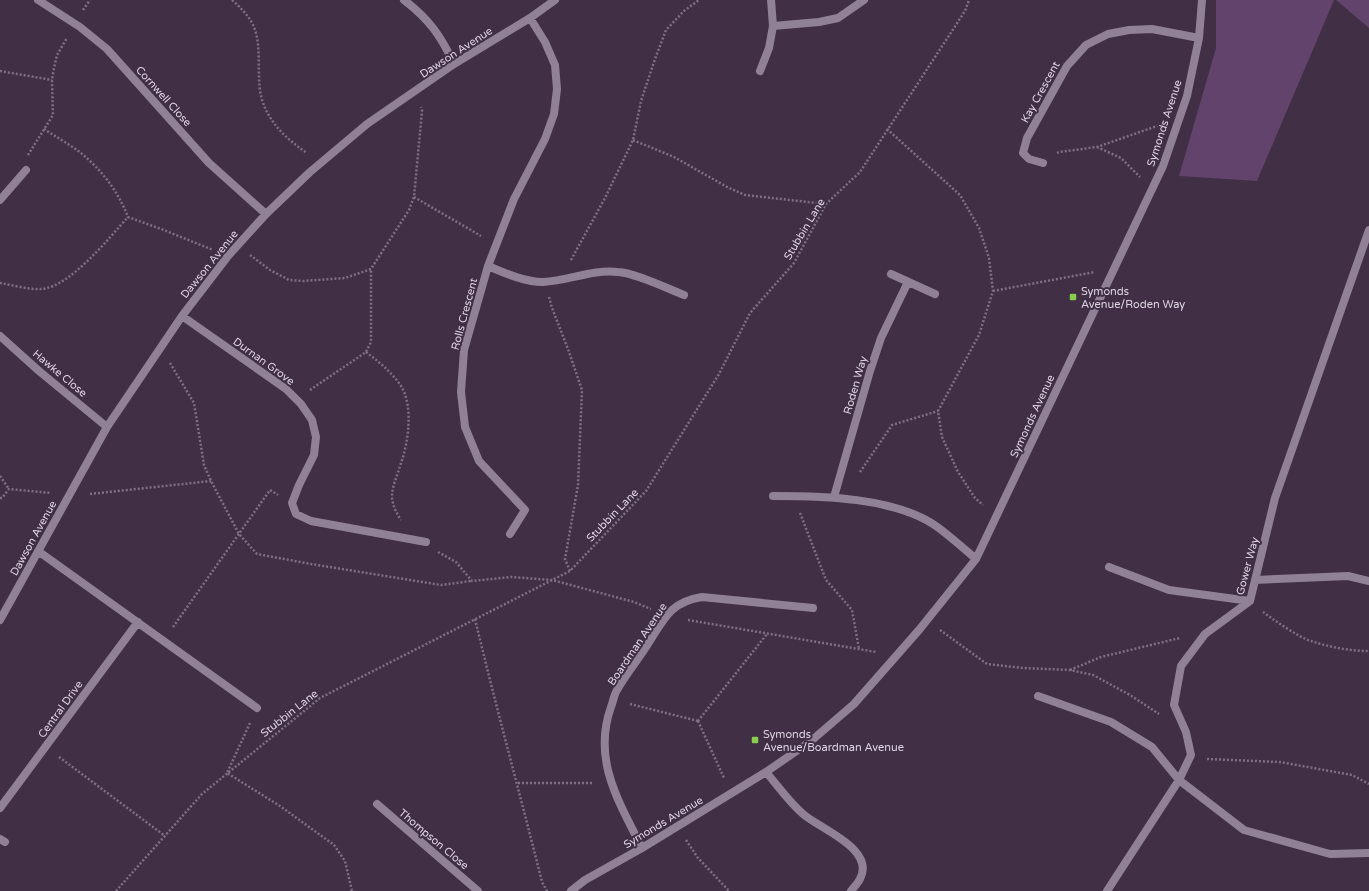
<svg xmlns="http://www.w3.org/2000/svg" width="1369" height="891" font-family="'Varela Round',sans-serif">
  <rect width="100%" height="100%" fill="#402f45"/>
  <!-- green -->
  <path fill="#61436b" d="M1216,0H1334L1257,181L1179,176L1216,48Z
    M1336,0H1369V28Z"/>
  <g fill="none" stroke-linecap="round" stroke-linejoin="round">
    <!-- path -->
    <path stroke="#7f7184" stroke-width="2.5" stroke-dasharray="2 2" stroke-linecap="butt" d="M232,0C240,7 247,14 252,23C263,43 256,74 261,96C267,121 286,139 307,153
      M83,10L90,0
      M0,71L52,80
      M44,129C59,139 77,148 90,161C107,177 120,196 128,217L161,229L213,250
      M887,129L960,195L979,228L989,258L993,291L979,335L938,411L942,437L958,472L975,498L983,505
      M633,140L674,157L727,187L745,195L826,204
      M1097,147L1121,158L1140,177
      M1057,153L1059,152L1097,147L1160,125
      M28,155L53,115L52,80L54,68L57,55L67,38
      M414,197L481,236
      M250,255L270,270L289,280L303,281L345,278L371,269L409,210L414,197L422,111L421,107
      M571,260L605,198L633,140L641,101L655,59L666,30L684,11L699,0
      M0,283C13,285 29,290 42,289C71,286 109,238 128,217
      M993,291L1095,272
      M549,297L552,308L568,349L582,390L578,485L565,559L570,571
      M366,352C378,361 390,371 399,383C414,403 409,440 401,463C394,487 385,496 401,520
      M170,363L194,403L204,465L211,481L239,534L257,554L311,564L441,585L471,581
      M310,390L366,352L371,342V269
      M860,472L892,425L938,411
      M0,476L9,489
      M90,494L211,481
      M0,498H2L9,489L51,493
      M800,513L826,580L852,610L859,649
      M438,552L456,562L472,581L511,577L552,580L634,602L651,609
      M1263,612C1274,620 1298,637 1311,641C1329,647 1350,651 1369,651
      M475,619C496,707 520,794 542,882L547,891
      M688,620L876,652
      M173,627L270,490L278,495
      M940,630L987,664L1023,668L1070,670L1093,675L1130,695L1159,714
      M1070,670L1101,657L1180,638
      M630,704L698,721
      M698,721L767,634
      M698,721L724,778
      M250,723L227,773L280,806L334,845L345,861L352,891
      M59,757L165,836
      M1207,759L1280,762L1352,775L1369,784
      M518,783H594
      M686,840L698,858L729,891
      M116,891L202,794L320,698L570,571L646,491L719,374L750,313L794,263L826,204L860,172L965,11L969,0"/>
    <!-- street -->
    <path stroke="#918197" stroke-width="8" d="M38,0L80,27L107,49L209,163L266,214
      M404,0C429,19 441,36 454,64
      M773,26L819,22L838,18L864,0
      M760,71L769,48L773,26L771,0
      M1043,163L1029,159L1023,153L1027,138L1067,66L1086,45L1108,34L1129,30L1152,29L1199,38
      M0,200L26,170
      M488,266C505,273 524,282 543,282C569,281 592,269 618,272C636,273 666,288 684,295
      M891,274L935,294
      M182,316L286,389L301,404L312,420L316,437L314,455L299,485L292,503L296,514L311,521L426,542
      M0,336L39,371L107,427
      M773,496C821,496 894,497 936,526C950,536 963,548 976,559
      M834,497L870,371L881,338L908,282
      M510,534L525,510L479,461L465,427L461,392L464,350L488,266L514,199L545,139L554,114L557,89L555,65L545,42L530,18
      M38,551L257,708
      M1109,567L1169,590L1250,601
      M1255,580L1348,576L1369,581
      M0,620L107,427L182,316L228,256L266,214L310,172L367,124L454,64L530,18L555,0
      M1038,696L1111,722L1152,747L1179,780L1244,830L1330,854L1369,853
      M766,772C778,786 789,802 803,814C820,829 876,849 860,879C858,883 854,887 851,891
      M377,804L478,891
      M0,808L138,622
      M0,839L5,842
      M642,848C619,802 592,760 611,707C613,702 614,695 617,690C626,674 638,660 648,644C664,619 670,602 702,597L813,608
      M571,891L585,880L642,848L766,772L811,741L854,704L919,630L976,559L1163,166L1187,96L1199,38L1202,0
      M1107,891L1179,780L1191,755L1186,732L1174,705L1181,666L1205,634L1250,601L1275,498L1369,230"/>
  </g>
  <!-- markers -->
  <g fill="#88cf49" stroke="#402f45" stroke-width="1.5">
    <rect x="1069" y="293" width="8" height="8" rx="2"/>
    <rect x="751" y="736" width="8" height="8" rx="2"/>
  </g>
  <g text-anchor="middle" stroke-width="4" stroke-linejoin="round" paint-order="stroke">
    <!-- street labels -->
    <g font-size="11" fill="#dfd4e3" stroke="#402f45">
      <text transform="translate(456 52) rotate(-33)" y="4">Dawson Avenue</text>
      <text transform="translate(1040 92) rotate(-61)" y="4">Kay Crescent</text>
      <text transform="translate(164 96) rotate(48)" y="4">Cornwell Close</text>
      <text transform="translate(1164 123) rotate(-72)" y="4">Symonds Avenue</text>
      <text transform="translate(804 229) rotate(-59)" y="4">Stubbin Lane</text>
      <text transform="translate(209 264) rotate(-51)" y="4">Dawson Avenue</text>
      <text transform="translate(464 314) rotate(-75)" y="4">Rolls Crescent</text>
      <text transform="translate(264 361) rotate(36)" y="4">Durnan Grove</text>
      <text transform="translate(60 373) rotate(40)" y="4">Hawke Close</text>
      <text transform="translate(855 385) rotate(-74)" y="4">Roden Way</text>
      <text transform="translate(1032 416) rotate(-65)" y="4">Symonds Avenue</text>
      <text transform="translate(612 515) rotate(-46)" y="4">Stubbin Lane</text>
      <text transform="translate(33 538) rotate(-61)" y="4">Dawson Avenue</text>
      <text transform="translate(1247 566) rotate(-75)" y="4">Gower Way</text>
      <text transform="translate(637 644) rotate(-56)" y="4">Boardman Avenue</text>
      <text transform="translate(60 709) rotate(-54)" y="4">Central Drive</text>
      <text transform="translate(289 713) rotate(-38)" y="4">Stubbin Lane</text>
      <text transform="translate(663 822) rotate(-31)" y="4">Symonds Avenue</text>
      <text transform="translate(434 839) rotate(40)" y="4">Thompson Close</text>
    </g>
    <!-- poi labels -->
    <g font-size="11" fill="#dfd4e3" stroke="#402f45" text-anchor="start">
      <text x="1081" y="295">Symonds<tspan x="1081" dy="13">Avenue/Roden Way</tspan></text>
      <text x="763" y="738">Symonds<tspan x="763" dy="13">Avenue/Boardman Avenue</tspan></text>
    </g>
  </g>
</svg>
